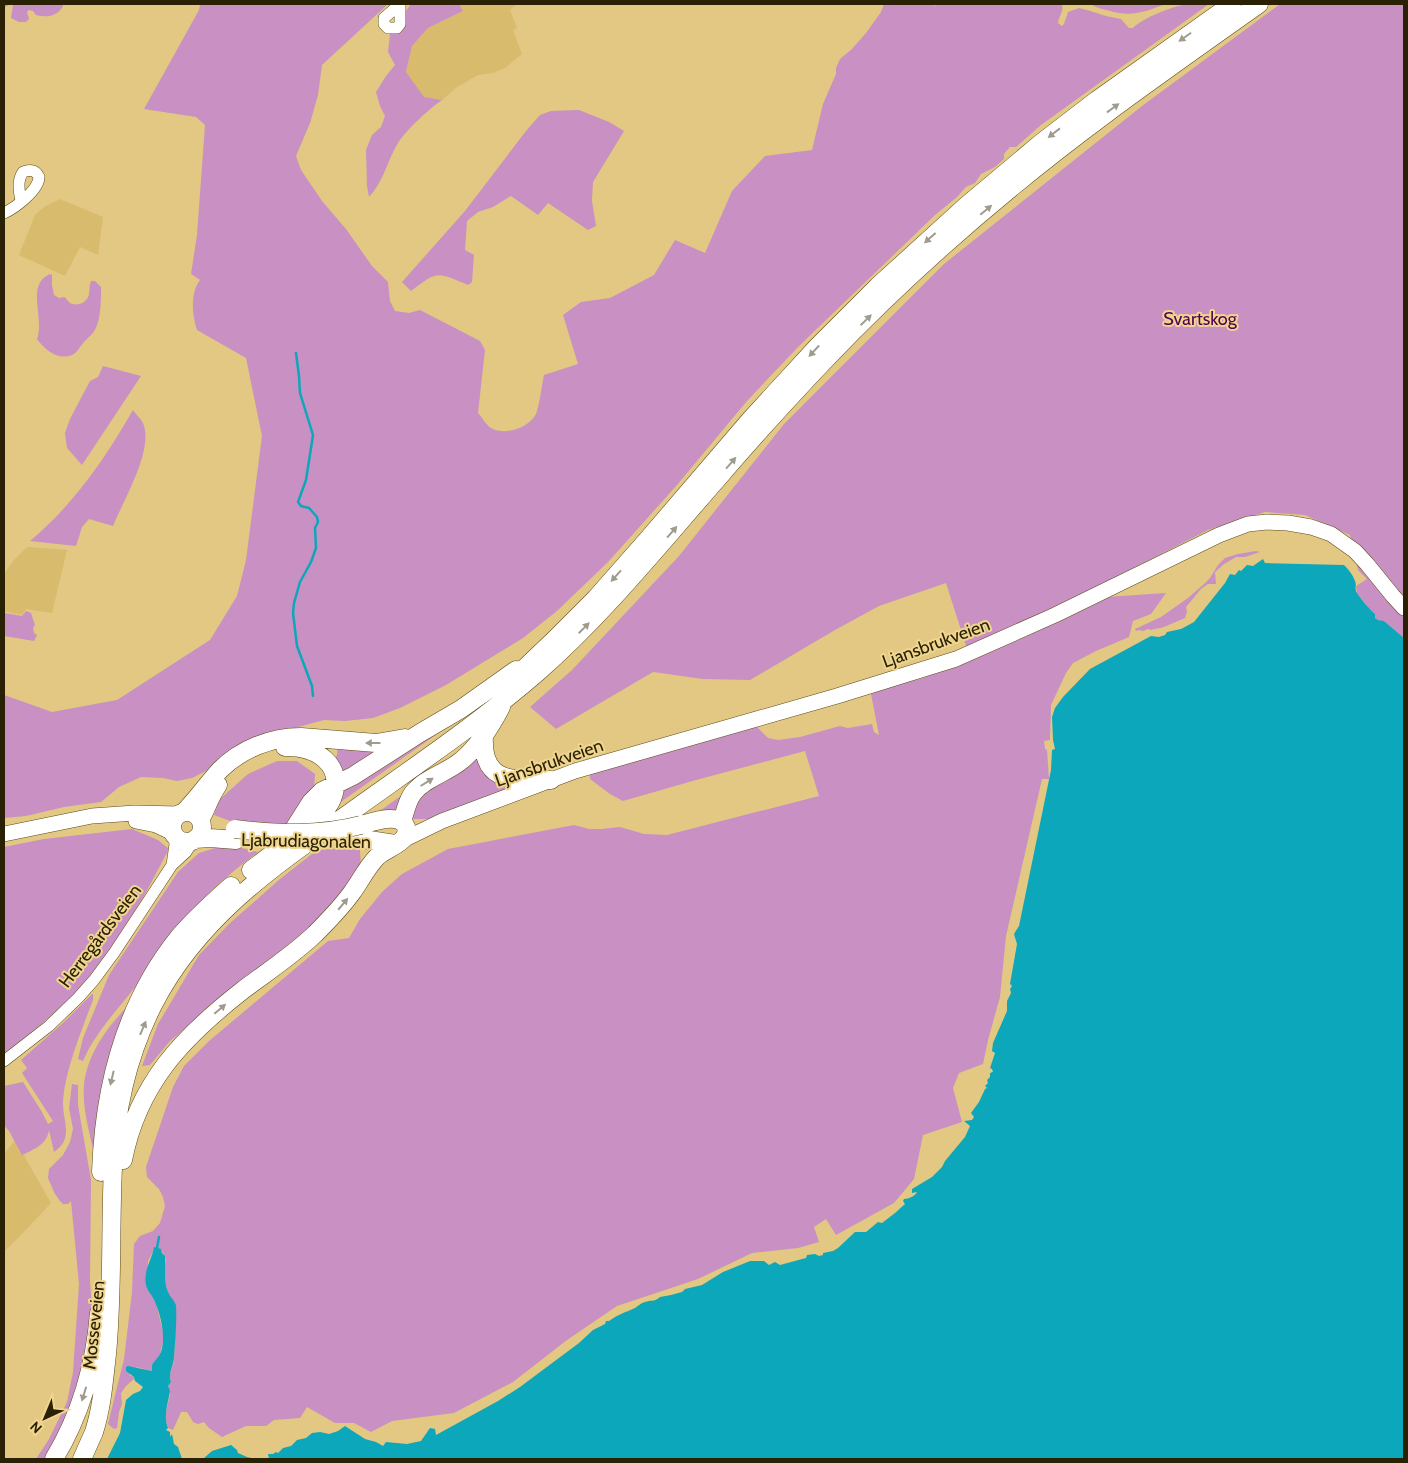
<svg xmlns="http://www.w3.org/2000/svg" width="1408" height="1463" font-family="Cabin,sans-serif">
  <rect width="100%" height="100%" fill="#e2c883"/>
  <!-- built -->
  <path fill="#d8bb6d" d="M459,4H517L510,10L517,28L513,30L522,54L505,68L493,73L478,75L457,87L442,100L424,97L406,73L412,46L428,28L463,11Z
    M60,199L103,217L98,255L80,247L65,276L19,255L35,215L44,207Z
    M27,547L67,550L52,613L26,609L22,615L4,611V579L6,571L14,560Z
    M15,1140L51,1203L22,1234L4,1252V1154Z"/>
  <!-- green -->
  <path fill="#c890c3" d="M4,4H63V6C58,16 47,18 36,15L33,11L29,10L27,12L29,19L26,22H19L11,18L13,5L10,4L4,8Z
    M200,4H388L322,65L318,95L310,123L296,156L301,170L322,201L346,229L372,266L388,282L390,301L395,311L409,313L420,310L480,341L485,350L478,413C482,417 486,425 491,428C505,436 529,428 536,414C539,408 542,384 544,375L578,364L563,315L581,302L610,298L654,275L675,240L705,253L732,191L765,156L812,150L823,104L836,74V68L840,59L852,49L866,33L881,12L884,4H934V6L938,4H1062C1064,11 1059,16 1058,23L1062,26L1064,24L1068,12L1079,8L1087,10L1106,16L1121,19L1129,28H1133C1142,18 1175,5 1189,4C1196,3 1203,4 1209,4L1041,125L1016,147H1010L1004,154V159L995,167L981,174L975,183L966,187L957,197L935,215L798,347L747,401L677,485L609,561L557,611L523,638L446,685L400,708L373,718L345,721L324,720L265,736L222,758L206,771L192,778L177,781L163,778L141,777L119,787L101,802L64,807L26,816L4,818V695L52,712L117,700L210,640L237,596L246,560L262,436L246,358L197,330C192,315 190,293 200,280L191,274L197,235L205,125L196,117L144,109L199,10Z
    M411,4H459L463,11L428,28L412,46L406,72L424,97L442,100C430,108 406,130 398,143C387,161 384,181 369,197L367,186L366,150L372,135L381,127L385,116L380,106L376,92L386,76L395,65L388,52L390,34L397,32L405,19L406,11Z
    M1091,4H1165C1146,12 1130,17 1110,11C1103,9 1096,8 1091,4Z
    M1280,4H1404V638L1384,621L1377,620L1365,603L1357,594L1356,586L1367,579L1358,570L1350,535L1305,515L1265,512L1208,530L1008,632L967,649L946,583L879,606L835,630L750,680L703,679L653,672L556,729L530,707L572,670L679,556L784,424L944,264L1142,106Z
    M579,110L609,122L624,131L593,182L592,201L596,226L588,230L548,203L538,215L511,196L493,207L478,212L467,221L465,250L474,255L472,282L468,285C437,272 438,270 411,291L402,282L465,211L526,131L540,115L551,111Z
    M50,274L52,275V285L54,295L59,298L64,297C65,297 69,302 70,303C78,307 88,302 89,294C90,289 89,286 91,281H95L101,287C101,301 101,318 95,330C92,335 87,338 84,342C80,346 78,351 74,354C59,362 45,350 37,339C45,318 25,285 50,274Z
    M103,366L141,376L82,465L67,448L65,433L70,419L90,381L98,377Z
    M133,410C136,415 143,420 144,426C152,453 124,499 113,526L89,519L82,527L76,546L30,541C73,505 105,459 133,410Z
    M1256,551L1260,552L1245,557H1236L1224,564L1215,572L1216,584H1208L1201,589L1186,607L1187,612L1185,618C1178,621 1171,624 1164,627C1160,629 1155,628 1151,630L1148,629L1143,631L1139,630L1136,631L1135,629L1161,617L1188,598L1204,584L1210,578L1218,565L1225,558L1238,554Z
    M1166,593L1151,614L1133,621L1129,637L1096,651L1073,663L1066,673L1051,705L1050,740L1044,741L1045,749L1047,750L1049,779H1042L1006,936L1000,997L988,1040L983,1064L959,1073L953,1088L962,1122L923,1135L914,1179L894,1203L836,1235L826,1219L814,1227L819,1242L798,1248L752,1253L698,1279L617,1306L567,1340L513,1382L454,1413L392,1421L371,1432L354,1423H335L307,1407L300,1418L274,1420L266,1426H246L222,1437L209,1428L204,1422L198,1424L193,1422L187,1412H181L173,1430L168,1428L165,1416L170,1395L168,1386L171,1382L170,1375L174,1361L176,1305L168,1294L164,1276L166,1259L161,1249L154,1250L148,1261L147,1288L156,1303L163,1332V1342L160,1354L152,1371L136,1367L129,1375L134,1377V1379L126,1386L121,1393L122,1404L119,1412L117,1428L114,1429L108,1424L124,1359L132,1292L134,1244L140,1236L153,1231L160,1223L165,1206L163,1197L159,1189L147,1177L146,1167L173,1087L184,1066L209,1041L328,941L349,938L360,919L382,892L402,874L448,849L574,825L589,829H601L620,827L644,834L667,835L819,796L805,751L696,780L623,801L610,794L590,779V773L754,724L768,738L778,740L800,737L840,726L848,728L872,724L874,732L879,735L871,694L873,690L920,679L948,669L1106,597Z
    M26,611L31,613L35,625L33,628L34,633L37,635L34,641L4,636V613L22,616Z
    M444,727V729L335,806L340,786Z
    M338,744L392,745L340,780L334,759L337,755Z
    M473,755L523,784L429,819H411L412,803Z
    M277,761H297L315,774L314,788L290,824L230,821L214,815L220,799L248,774Z
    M409,790L400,811L371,815L384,808Z
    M132,829L158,840L169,849L144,896L104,959L74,997L4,1055V847L44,839Z
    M233,846L258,852C237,868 216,885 198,904C174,929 157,959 136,986C117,1010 95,1033 83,1061L78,1059L83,1038L109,975L178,872L199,853L218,847Z
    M352,847L360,850L361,868L353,882L321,918L170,1041L150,1065L142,1066L158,1024L199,955L229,924L280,879L317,850Z
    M92,994H93V1000C82,1029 64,1073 63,1103C63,1123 74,1138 54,1152L49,1130C47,1144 35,1149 22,1155L9,1131L4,1125V1086L23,1082L42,1112L48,1124L53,1121L22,1073L27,1068L21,1060L64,1022Z
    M129,1005L95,1158C90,1134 82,1109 84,1085C87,1054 108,1026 129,1005Z
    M72,1084L78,1085V1105L91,1180L90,1281L92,1311L81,1385L47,1459H36L49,1439L67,1402L73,1372L79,1284L71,1201L68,1204H63L60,1201L55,1194L48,1178L49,1169L63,1155L70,1142L73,1129L69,1108Z"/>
  <!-- water -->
  <path fill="#0ca7ba" d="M1263,559L1265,563L1344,565C1349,570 1353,575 1355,581C1357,586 1354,588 1357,593C1360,598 1371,611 1375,614V618L1378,620L1384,621L1404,638V1459H269L268,1454H273L276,1452L278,1453L283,1448L291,1446L297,1440L306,1438L312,1433L320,1432L329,1434L338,1431L345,1426L365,1439L376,1442L383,1446L386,1442L407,1444L421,1441L430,1428L435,1429L436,1435L498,1401L520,1387L579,1343L593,1330L605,1324L606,1321H609C617,1315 626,1312 635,1308C638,1306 641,1303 645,1302C651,1300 655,1302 660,1297L671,1295L682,1292L685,1289L702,1285L723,1272L750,1261H764L769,1265L775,1262L780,1265L806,1258L807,1255L815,1254L819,1256L823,1255V1253L833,1251L838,1248L855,1232H866L878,1222L882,1223L895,1213L905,1204L903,1201L904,1199C909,1199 915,1196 917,1192L912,1193V1189L932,1177L942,1167L945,1161L965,1137L970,1126L964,1121L972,1120L974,1117L971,1113L979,1102L985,1089L987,1088L985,1086L988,1083L987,1080L990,1077V1073L993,1072L992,1069L990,1068L995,1053L992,1051L993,1043L1007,1011V1001L1011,993L1010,989L1012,986L1010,984L1017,944L1014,934L1019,926L1051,770L1052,750L1055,749L1053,740L1052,717L1055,708L1063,697L1090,669L1151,636L1159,637L1165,635L1167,632L1181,629L1194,622L1225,583L1230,574L1235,575L1239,570L1241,571L1247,565L1253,566Z
    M154,1247L161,1249L162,1253L165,1256C166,1268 163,1280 168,1292C170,1297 174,1300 176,1305C177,1323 175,1341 174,1358C173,1367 168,1374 171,1382L168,1386L170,1391C168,1404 163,1415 168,1428L166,1430L170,1432V1437L172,1434L174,1444L178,1447L182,1459H107L120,1433L126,1400L133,1394L140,1391L143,1387L135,1381L134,1377L126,1371V1367L128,1366L152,1371V1365C155,1360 159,1357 161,1352C166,1337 161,1316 155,1302C153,1296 147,1291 146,1285C143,1270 152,1260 154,1247Z
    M231,1445L237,1450L238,1453L247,1457L256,1459H203L212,1451Z"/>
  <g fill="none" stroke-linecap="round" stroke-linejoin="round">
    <!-- stream -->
    <path stroke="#0ca7ba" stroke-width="2.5" d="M296,353L299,376L300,393L313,435L306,480L298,502L301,506L309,508L317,517L318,522L315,528L316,548L311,562L300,582L294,603L293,613L297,646L312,686L313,696
      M157,1248L159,1237"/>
    <defs>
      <path id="minor" d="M400,4V24L397,28H388L384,24V18L400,4
        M4,213C15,208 39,190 39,177C36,170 30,169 23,172C17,180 19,191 21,201
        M172,865L176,837
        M4,1061L49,1026L78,998L94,980L114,953L172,865L186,852L193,841"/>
      <path id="major" d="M136,821L156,825L173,833
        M4,834L92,816L135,813L178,814
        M403,840L442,821L575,771L837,696L956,659L1055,615L1219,535L1248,524L1267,522L1288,523L1311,527L1331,534L1355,551L1367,564L1393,596L1404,608"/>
      <path id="highway" d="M510,682L552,642L596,598L648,539L750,420L817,347L878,286L966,206L1041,143L1097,100L1232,4
        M484,736C481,784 514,780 551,780
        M285,747C315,746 346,764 332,799C329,807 322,814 316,821
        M172 827a15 15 0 1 1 30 0a15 15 0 1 1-30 0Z
        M184,812C197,799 207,784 220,770C241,749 271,737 301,737L376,743L405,738
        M200,820C207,808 210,796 218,785
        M402,822C405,812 407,801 413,793C426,777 447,773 462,760C479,746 491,726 501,707
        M290,835L311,802L322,791L353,776L420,733L461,709L516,670
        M356,838L395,844
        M195,839L210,838L236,840
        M251,870L306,828
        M123,1160C138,1083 183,1037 243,990C267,972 293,955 315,934C328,921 342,907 353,891C361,880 367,867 377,857C385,848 411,843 406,827C400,812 372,822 361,825
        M101,1172C104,1087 125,1004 179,937C194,919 213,902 231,886
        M54,1459C81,1414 95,1365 99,1313
        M82,1459C86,1450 90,1441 94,1432C102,1407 104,1380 107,1354C113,1292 110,1229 113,1167C115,1111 128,1055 153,1005C197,919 271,868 348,814C412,768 478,724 538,672C605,613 660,544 719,477C753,437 789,398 825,360C911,270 1007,187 1107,113C1157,76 1208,40 1259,4"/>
    </defs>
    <!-- minor casing -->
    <use href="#minor" stroke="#5c4a14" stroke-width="12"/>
    <!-- major casing -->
    <use href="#major" stroke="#5c4a14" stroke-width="16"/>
    <!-- highway casing -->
    <use href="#highway" stroke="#5c4a14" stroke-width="19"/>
    <!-- minor -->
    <use href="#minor" stroke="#fff" stroke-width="11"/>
    <!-- major -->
    <use href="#major" stroke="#fff" stroke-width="15"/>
    <!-- highway -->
    <use href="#highway" stroke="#fff" stroke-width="18"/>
    <defs>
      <path id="highway-bridge" d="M235,829C277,834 319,836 361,825"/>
    </defs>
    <!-- highway-bridge casing -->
    <use href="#highway-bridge" stroke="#5c4a14" stroke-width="19" stroke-linecap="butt"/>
    <!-- highway-bridge -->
    <use href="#highway-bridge" stroke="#fff" stroke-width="18"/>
  </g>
  <!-- one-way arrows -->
  <defs><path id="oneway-solid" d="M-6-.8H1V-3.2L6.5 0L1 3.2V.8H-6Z" transform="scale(1.25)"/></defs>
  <g fill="#9f9b8e">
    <use href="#oneway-solid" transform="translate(1185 37) rotate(145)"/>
    <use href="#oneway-solid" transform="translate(1113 108) rotate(-36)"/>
    <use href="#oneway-solid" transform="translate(1054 133) rotate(142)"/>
    <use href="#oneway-solid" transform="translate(986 210) rotate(-40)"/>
    <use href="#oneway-solid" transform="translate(930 238) rotate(138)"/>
    <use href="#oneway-solid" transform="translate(866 320) rotate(-44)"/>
    <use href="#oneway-solid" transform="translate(814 351) rotate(133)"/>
    <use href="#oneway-solid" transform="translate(731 463) rotate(-49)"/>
    <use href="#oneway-solid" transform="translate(672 532) rotate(-49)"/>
    <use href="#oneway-solid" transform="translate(616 576) rotate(132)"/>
    <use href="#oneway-solid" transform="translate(584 628) rotate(-45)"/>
    <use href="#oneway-solid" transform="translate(373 743) rotate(-180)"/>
    <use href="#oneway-solid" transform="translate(427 782) rotate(-32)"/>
    <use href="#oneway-solid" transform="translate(343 904) rotate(-50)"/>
    <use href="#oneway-solid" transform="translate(220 1009) rotate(-40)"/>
    <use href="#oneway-solid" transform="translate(143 1028) rotate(-67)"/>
    <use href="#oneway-solid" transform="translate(112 1078) rotate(103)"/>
    <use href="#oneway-solid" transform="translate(84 1394) rotate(107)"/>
  </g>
  <g text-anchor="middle" stroke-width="4" stroke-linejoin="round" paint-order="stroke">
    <!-- park labels -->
    <g font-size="18" fill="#520250" stroke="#efd58f">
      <text x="1200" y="325">Svartskog</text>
    </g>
    <!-- street labels -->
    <g font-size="18" fill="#2a2003" stroke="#efd58f">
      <text transform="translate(936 643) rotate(-20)" y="6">Ljansbrukveien</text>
      <text transform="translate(549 763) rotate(-19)" y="6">Ljansbrukveien</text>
      <text transform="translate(306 841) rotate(1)" y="6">Ljabrudiagonalen</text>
      <text transform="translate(100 936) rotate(-53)" y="6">Herregårdsveien</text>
      <text transform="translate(94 1325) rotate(-84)" y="6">Mosseveien</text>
    </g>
  </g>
  <!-- border -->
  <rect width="1408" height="1463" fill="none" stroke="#2a2003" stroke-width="10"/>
  <!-- north arrow -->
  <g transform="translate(45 1418) rotate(224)" stroke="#efd58f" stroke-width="4" paint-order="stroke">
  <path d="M0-4L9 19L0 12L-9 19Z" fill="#2a2003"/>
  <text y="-8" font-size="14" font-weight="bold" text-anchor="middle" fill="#2a2003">N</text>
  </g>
</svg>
